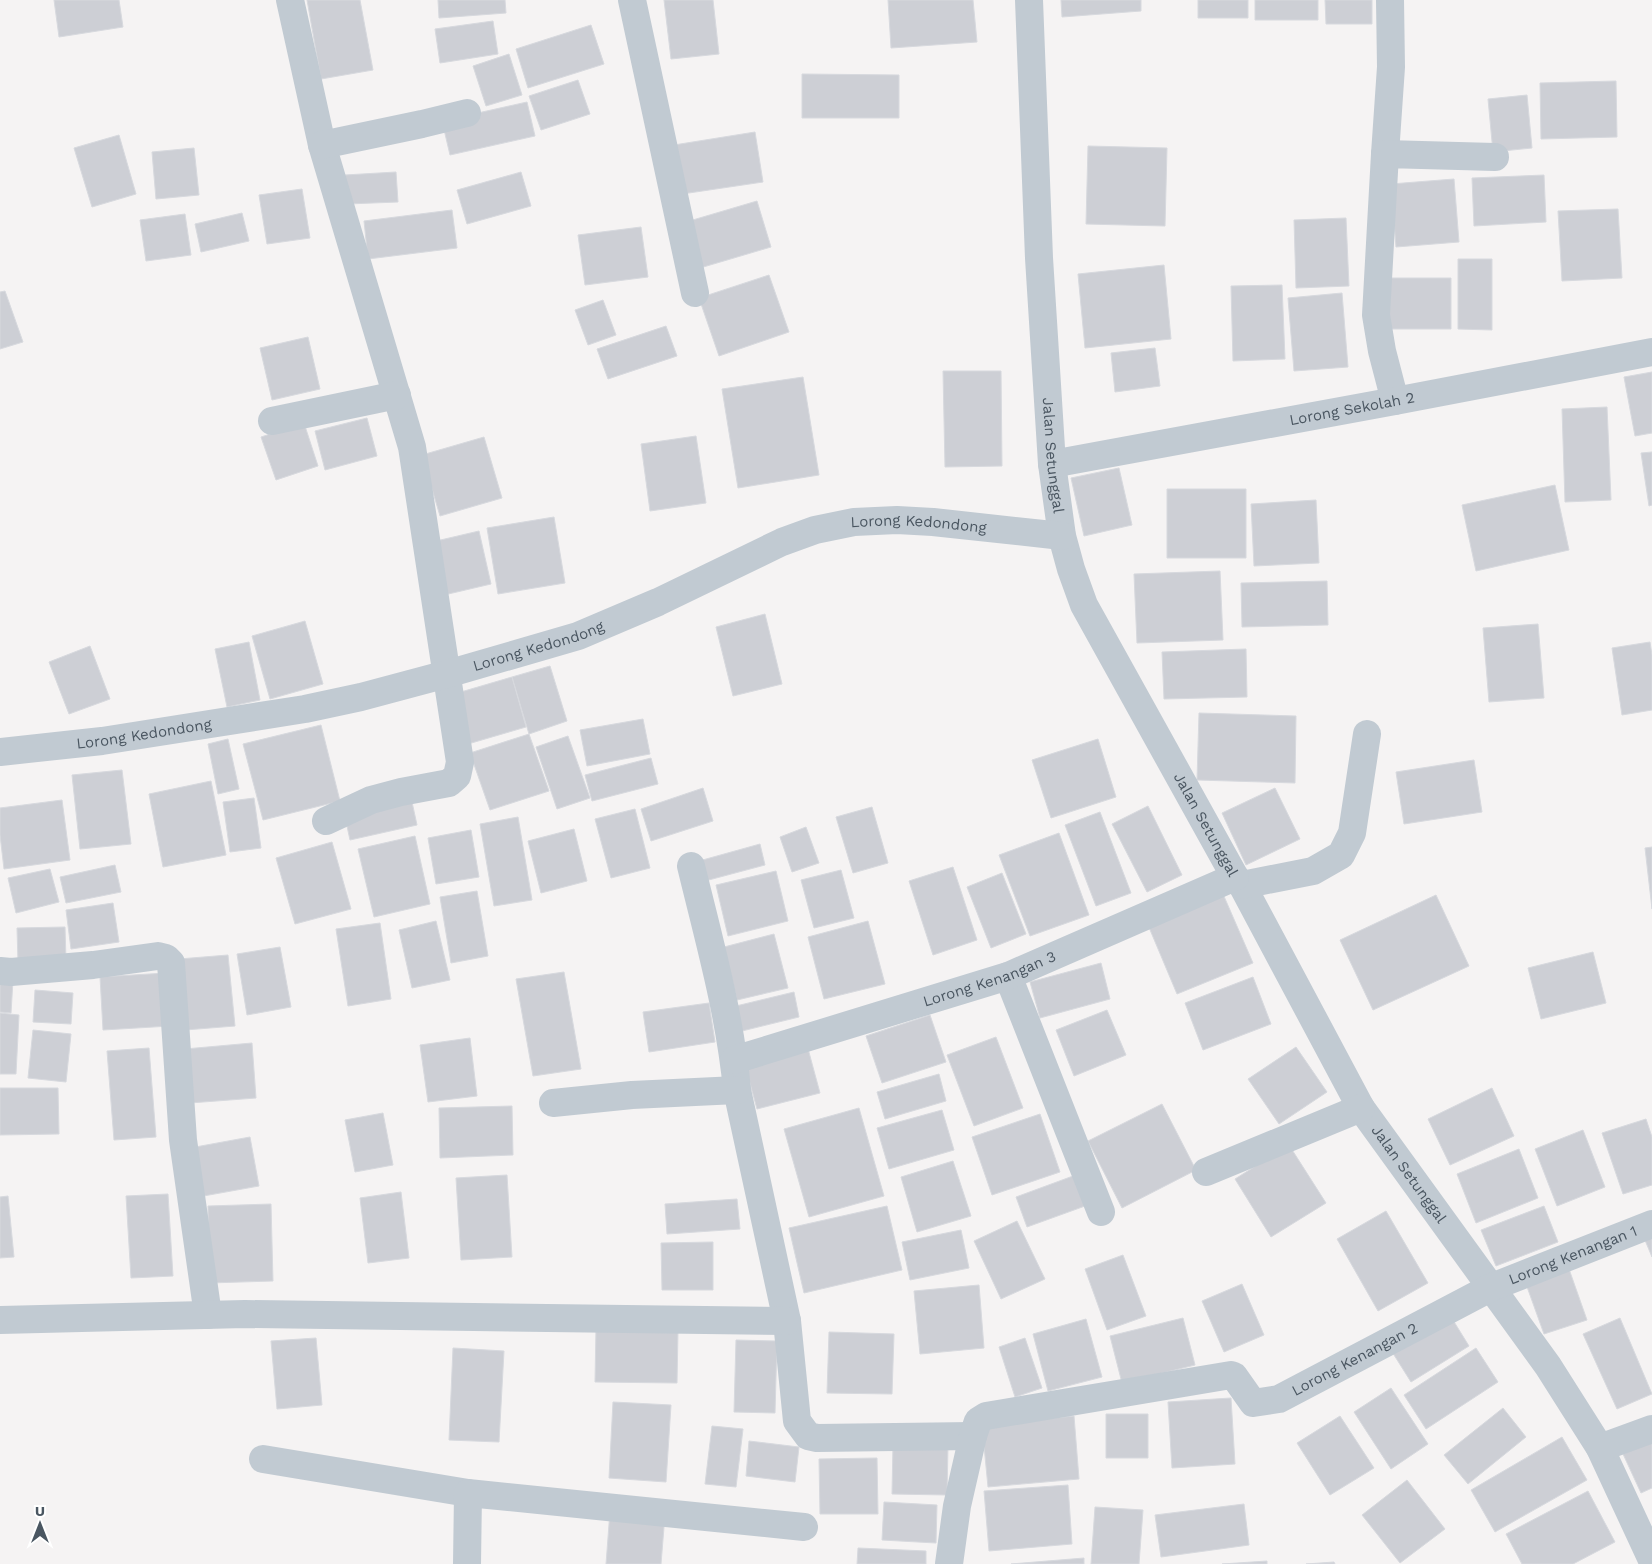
<svg xmlns="http://www.w3.org/2000/svg" width="1652" height="1564" font-family="'Work Sans',sans-serif">
  <rect width="100%" height="100%" fill="#f5f3f3"/>
  <!-- building -->
  <path fill="#cdcfd5" stroke="#d7d9de" d="M54,0H119L123,27L59,37Z
    M307,0H360L373,70L321,79Z
    M438,0H505L506,13L439,18Z
    M664,0H713L719,54L671,59Z
    M888,0H973L977,42L891,48Z
    M1061,0H1141V11L1062,17Z
    M1198,0H1248V18H1198Z
    M1255,0H1318V20H1255Z
    M1325,0H1372V24H1326Z
    M493,21L498,54L440,63L435,29Z
    M591,25L604,64L528,88L516,49Z
    M509,54L522,95L486,106L473,66Z
    M802,74L899,75V118H802Z
    M578,80L590,114L541,130L529,96Z
    M1616,81L1617,137L1541,139L1540,83Z
    M1527,95L1532,148L1493,152L1488,99Z
    M527,102L535,136L450,155L442,121Z
    M755,132L763,182L682,194L674,145Z
    M119,135L136,194L92,207L74,148Z
    M1088,146L1167,148L1165,226L1086,224Z
    M194,148L199,195L156,199L152,152Z
    M396,172L398,202L347,204L345,175Z
    M521,172L531,206L467,224L457,190Z
    M1544,175L1546,222L1474,226L1472,178Z
    M1454,179L1459,242L1396,247L1391,184Z
    M302,189L310,238L267,244L259,195Z
    M757,201L771,247L700,268L686,222Z
    M1618,209L1622,278L1562,281L1558,211Z
    M452,210L457,248L368,259L364,221Z
    M242,213L249,241L201,252L195,224Z
    M185,214L191,255L146,261L140,220Z
    M1346,218L1349,286L1296,288L1294,220Z
    M641,227L648,277L585,285L578,235Z
    M1458,259H1492V330L1458,329Z
    M1164,265L1171,339L1085,348L1078,274Z
    M769,275L789,332L719,356L699,298Z
    M1387,278H1451V329H1387Z
    M1282,285L1285,359L1233,361L1231,286Z
    M5,291L23,342L0,349V292Z
    M1342,293L1348,367L1294,371L1288,298Z
    M603,300L616,335L588,345L575,310Z
    M666,326L677,356L608,379L597,349Z
    M308,337L320,389L272,400L260,348Z
    M1155,348L1160,386L1115,392L1111,353Z
    M943,371H1001L1002,466L945,467Z
    M1652,372V433L1635,436L1624,377Z
    M803,377L819,475L738,488L722,389Z
    M1607,407L1611,500L1565,502L1562,409Z
    M367,418L377,456L325,470L315,431Z
    M304,423L318,466L276,480L261,437Z
    M696,436L706,503L650,511L641,444Z
    M484,437L502,498L440,516L422,455Z
    M1652,452V505L1649,506L1641,453Z
    M1119,468L1132,525L1084,536L1071,478Z
    M1555,485L1569,550L1476,571L1462,505Z
    M1167,489H1246V558H1167Z
    M1316,500L1319,563L1254,566L1251,504Z
    M554,517L565,583L498,594L487,528Z
    M479,531L491,584L444,595L432,542Z
    M1220,571L1223,640L1137,643L1134,574Z
    M1327,581L1328,625L1242,627L1241,583Z
    M765,614L782,684L733,696L716,627Z
    M305,621L323,684L270,699L252,636Z
    M1538,624L1544,698L1489,702L1483,628Z
    M249,642L260,700L227,707L215,649Z
    M1650,642L1652,655V710L1622,715L1612,648Z
    M90,646L110,699L69,714L49,662Z
    M1246,649L1247,697L1164,699L1162,652Z
    M550,666L567,721L529,734L512,677Z
    M512,677L526,727L468,744L454,694Z
    M1199,713L1296,716L1295,783L1197,780Z
    M643,719L650,754L587,766L580,730Z
    M321,725L340,801L263,820L243,744Z
    M529,734L549,791L490,810L470,753Z
    M568,736L590,798L557,809L536,747Z
    M228,739L239,789L218,794L208,744Z
    M1098,739L1116,797L1051,818L1032,760Z
    M651,758L658,784L592,801L585,775Z
    M1474,760L1482,812L1404,824L1396,772Z
    M122,770L131,844L80,849L72,775Z
    M211,781L226,855L163,867L149,794Z
    M703,788L713,821L651,841L641,809Z
    M1275,788L1300,839L1246,865L1222,813Z
    M254,798L261,848L230,852L223,802Z
    M62,800L70,860L4,869L0,835V808Z
    M412,802L417,825L350,840L345,817Z
    M1148,806L1182,875L1147,892L1112,824Z
    M872,807L888,863L853,873L836,817Z
    M635,809L650,868L611,878L595,819Z
    M1100,812L1131,893L1096,906L1065,825Z
    M518,817L532,900L494,906L480,824Z
    M806,827L819,863L792,872L780,837Z
    M574,829L587,881L541,893L528,841Z
    M471,830L479,877L436,884L428,838Z
    M1059,833L1089,915L1030,936L999,855Z
    M415,836L430,904L374,917L358,849Z
    M332,842L351,909L295,924L276,858Z
    M760,844L765,865L705,881L699,861Z
    M1652,847V909L1645,848Z
    M115,865L121,892L66,903L60,877Z
    M953,867L977,940L933,955L909,881Z
    M50,869L59,902L16,913L8,878Z
    M841,870L854,918L814,928L801,880Z
    M776,871L788,921L728,936L716,885Z
    M1002,873L1026,934L991,948L967,887Z
    M477,891L488,956L451,963L440,897Z
    M1223,894L1253,963L1177,994L1148,925Z
    M1436,895L1469,966L1373,1010L1340,940Z
    M113,903L119,942L71,949L66,910Z
    M436,921L450,980L412,988L399,930Z
    M868,921L885,984L824,999L808,937Z
    M380,923L391,999L348,1006L336,929Z
    M65,927L66,961L18,962L17,928Z
    M774,934L788,988L737,1000L724,947Z
    M280,947L291,1007L247,1015L237,954Z
    M1593,952L1606,1003L1541,1019L1528,968Z
    M228,955L235,1026L185,1030L179,959Z
    M1101,963L1110,999L1040,1018L1030,982Z
    M564,972L581,1069L533,1076L516,979Z
    M166,973L170,1026L103,1030L100,977Z
    M1253,977L1271,1024L1203,1050L1185,1003Z
    M0,979L13,980L11,1013L0,1012Z
    M35,990L73,993L71,1024L33,1022Z
    M794,992L799,1017L742,1031L736,1006Z
    M709,1003L715,1042L649,1052L643,1012Z
    M1107,1010L1126,1055L1074,1076L1056,1030Z
    M0,1013L19,1015L16,1074H0Z
    M930,1015L946,1062L882,1083L866,1036Z
    M33,1030L71,1034L66,1082L28,1078Z
    M996,1037L1023,1108L974,1126L947,1055Z
    M470,1038L477,1096L428,1102L420,1045Z
    M252,1043L256,1098L190,1103L185,1049Z
    M807,1045L820,1093L757,1109L744,1061Z
    M1296,1047L1327,1092L1279,1124L1248,1079Z
    M149,1048L156,1137L114,1140L107,1051Z
    M939,1074L946,1101L885,1119L877,1092Z
    M0,1088H58L59,1134L0,1135Z
    M1492,1088L1514,1136L1450,1165L1428,1119Z
    M1162,1104L1196,1170L1122,1208L1088,1141Z
    M512,1106L513,1155L440,1158L439,1108Z
    M859,1108L884,1196L809,1217L784,1129Z
    M942,1110L954,1150L889,1169L877,1128Z
    M383,1113L393,1165L355,1172L345,1120Z
    M1040,1114L1060,1172L992,1195L972,1137Z
    M1646,1119L1652,1137V1185L1623,1194L1602,1133Z
    M1583,1130L1605,1187L1557,1206L1535,1149Z
    M250,1137L259,1186L198,1197L190,1148Z
    M1289,1145L1326,1203L1271,1237L1235,1179Z
    M1519,1149L1538,1198L1476,1223L1457,1174Z
    M953,1161L971,1216L917,1232L901,1177Z
    M507,1175L512,1257L461,1260L456,1178Z
    M1073,1176L1085,1206L1027,1227L1016,1197Z
    M401,1192L409,1258L368,1263L360,1198Z
    M168,1194L173,1276L131,1278L126,1196Z
    M8,1196L14,1257L0,1258V1197Z
    M737,1199L740,1229L667,1234L665,1204Z
    M271,1204L273,1281L209,1283L208,1206Z
    M887,1206L902,1270L804,1293L789,1228Z
    M1544,1206L1558,1242L1496,1266L1481,1230Z
    M1386,1211L1428,1283L1378,1311L1337,1239Z
    M1017,1221L1045,1279L1001,1299L974,1241Z
    M1652,1229V1257L1642,1233Z
    M961,1230L969,1268L910,1280L902,1242Z
    M713,1242V1290H662L661,1243Z
    M1123,1255L1146,1316L1107,1330L1085,1269Z
    M1569,1269L1587,1320L1544,1334L1526,1284Z
    M1242,1284L1264,1335L1224,1352L1202,1301Z
    M979,1285L984,1348L920,1354L914,1291Z
    M1448,1312L1469,1346L1411,1382L1389,1347Z
    M1183,1318L1195,1365L1122,1383L1110,1336Z
    M1620,1318L1652,1394L1617,1409L1583,1334Z
    M1086,1319L1102,1377L1048,1391L1033,1334Z
    M596,1328L678,1330L677,1383L595,1382Z
    M829,1332L894,1334L892,1394L827,1393Z
    M316,1338L322,1405L277,1409L271,1341Z
    M1025,1338L1042,1388L1015,1397L999,1347Z
    M736,1340L777,1341L775,1413L734,1412Z
    M453,1348L504,1351L499,1442L449,1440Z
    M1476,1348L1498,1382L1426,1429L1404,1395Z
    M1391,1388L1428,1444L1391,1469L1354,1412Z
    M1231,1398L1235,1464L1172,1468L1168,1402Z
    M613,1402L671,1405L666,1482L609,1478Z
    M1503,1408L1526,1437L1468,1484L1444,1455Z
    M1106,1414H1148V1458H1106Z
    M1074,1416L1079,1479L988,1487L982,1425Z
    M1340,1416L1374,1468L1330,1495L1297,1443Z
    M712,1426L743,1429L736,1487L705,1484Z
    M1562,1437L1587,1480L1495,1532L1471,1490Z
    M749,1441L799,1447L795,1482L746,1476Z
    M1652,1441V1488L1641,1493L1623,1454Z
    M893,1444H948L947,1495L892,1494Z
    M877,1458L878,1514H820L819,1459Z
    M1407,1480L1445,1529L1400,1563L1362,1515Z
    M1068,1485L1072,1544L989,1551L984,1491Z
    M1588,1491L1615,1542L1573,1564H1522L1506,1534Z
    M884,1502L937,1505L936,1543L882,1540Z
    M1244,1504L1249,1545L1161,1557L1155,1515Z
    M1095,1507L1143,1510L1139,1564H1091Z
    M610,1511L665,1515L661,1564H606Z
    M858,1548L926,1551V1564H857Z
    M1084,1558V1564H1011Z
    M1267,1561V1564H1222Z
    M1334,1562L1335,1564H1306Z"/>
  <g fill="none" stroke-linecap="round" stroke-linejoin="round">
    <!-- street -->
    <g stroke="#c1cad2" stroke-width="28">
      <path d="M290,0L322,145L412,447L460,762L457,776L449,783L401,792L371,800L326,821"/>
      <path d="M632,0L695,293"/>
      <path id="s1" d="M1029,0L1039,258L1052,464L1062,536L1071,569L1084,605L1235,877L1242,885L1361,1108L1548,1366L1600,1448L1652,1560"/>
      <path d="M322,145L422,124L467,113"/>
      <path d="M1385,154L1391,67L1390,0"/>
      <path d="M1395,401L1382,351L1376,315L1385,154L1495,157"/>
      <path d="M272,421L397,395"/>
      <path id="s2" d="M1052,464L1395,401L1652,352"/>
      <path id="s3" d="M0,752L102,741L305,709L361,697L447,674L578,636L658,602L782,542L815,530L854,522L897,520L933,522L1062,536"/>
      <path d="M691,866C709,940 730,1014 737,1090L787,1321L797,1421L808,1436L817,1438L973,1436"/>
      <path d="M1242,885L1313,871L1341,855L1352,833L1367,734"/>
      <path d="M0,971L11,972L93,965L158,956L166,958L171,963L183,1140L208,1315"/>
      <path d="M1008,976L1101,1212"/>
      <path id="s4" d="M734,1060L1008,976L1235,877"/>
      <path d="M553,1103L632,1095L737,1090"/>
      <path d="M1206,1172L1361,1108"/>
      <path d="M0,1320L245,1314L787,1321"/>
      <path d="M1600,1448L1652,1429"/>
      <path d="M263,1459L468,1493"/>
      <path d="M467,1564L468,1493L804,1527"/>
      <path id="s5" d="M949,1564L957,1506L973,1436L978,1421L986,1416L1231,1375L1234,1376L1253,1403L1279,1399L1492,1287L1652,1224"/>
    </g>
  </g>
  <g text-anchor="middle" stroke-width="5" stroke-linejoin="round" paint-order="stroke">
    <!-- street labels -->
    <g font-size="15" fill="#4a5661" stroke="#fff">
      <text dy="5" stroke="none"><textPath href="#s2" startOffset="305">Lorong Sekolah 2</textPath></text>
      <text dy="5" stroke="none"><textPath href="#s1" startOffset="456">Jalan Setunggal</textPath></text>
      <text dy="5" stroke="none"><textPath href="#s3" startOffset="955">Lorong Kedondong</textPath></text>
      <text dy="5" stroke="none"><textPath href="#s3" startOffset="550">Lorong Kedondong</textPath></text>
      <text dy="5" stroke="none"><textPath href="#s3" startOffset="145">Lorong Kedondong</textPath></text>
      <text dy="5" stroke="none"><textPath href="#s1" startOffset="861">Jalan Setunggal</textPath></text>
      <text dy="5" stroke="none"><textPath href="#s4" startOffset="268">Lorong Kenangan 3</textPath></text>
      <text dy="5" stroke="none"><textPath href="#s1" startOffset="1266">Jalan Setunggal</textPath></text>
      <text dy="5" stroke="none"><textPath href="#s5" startOffset="794">Lorong Kenangan 1</textPath></text>
      <text dy="5" stroke="none"><textPath href="#s5" startOffset="552">Lorong Kenangan 2</textPath></text>
    </g>
  </g>
  <!-- north arrow -->
  <g transform="translate(40 1524)" stroke="#ffffff" stroke-width="4" paint-order="stroke">
  <path d="M0-4L9 19L0 12L-9 19Z" fill="#4a5661"/>
  <text y="-8" font-size="14" font-weight="bold" text-anchor="middle" fill="#4a5661">U</text>
  </g>
</svg>
